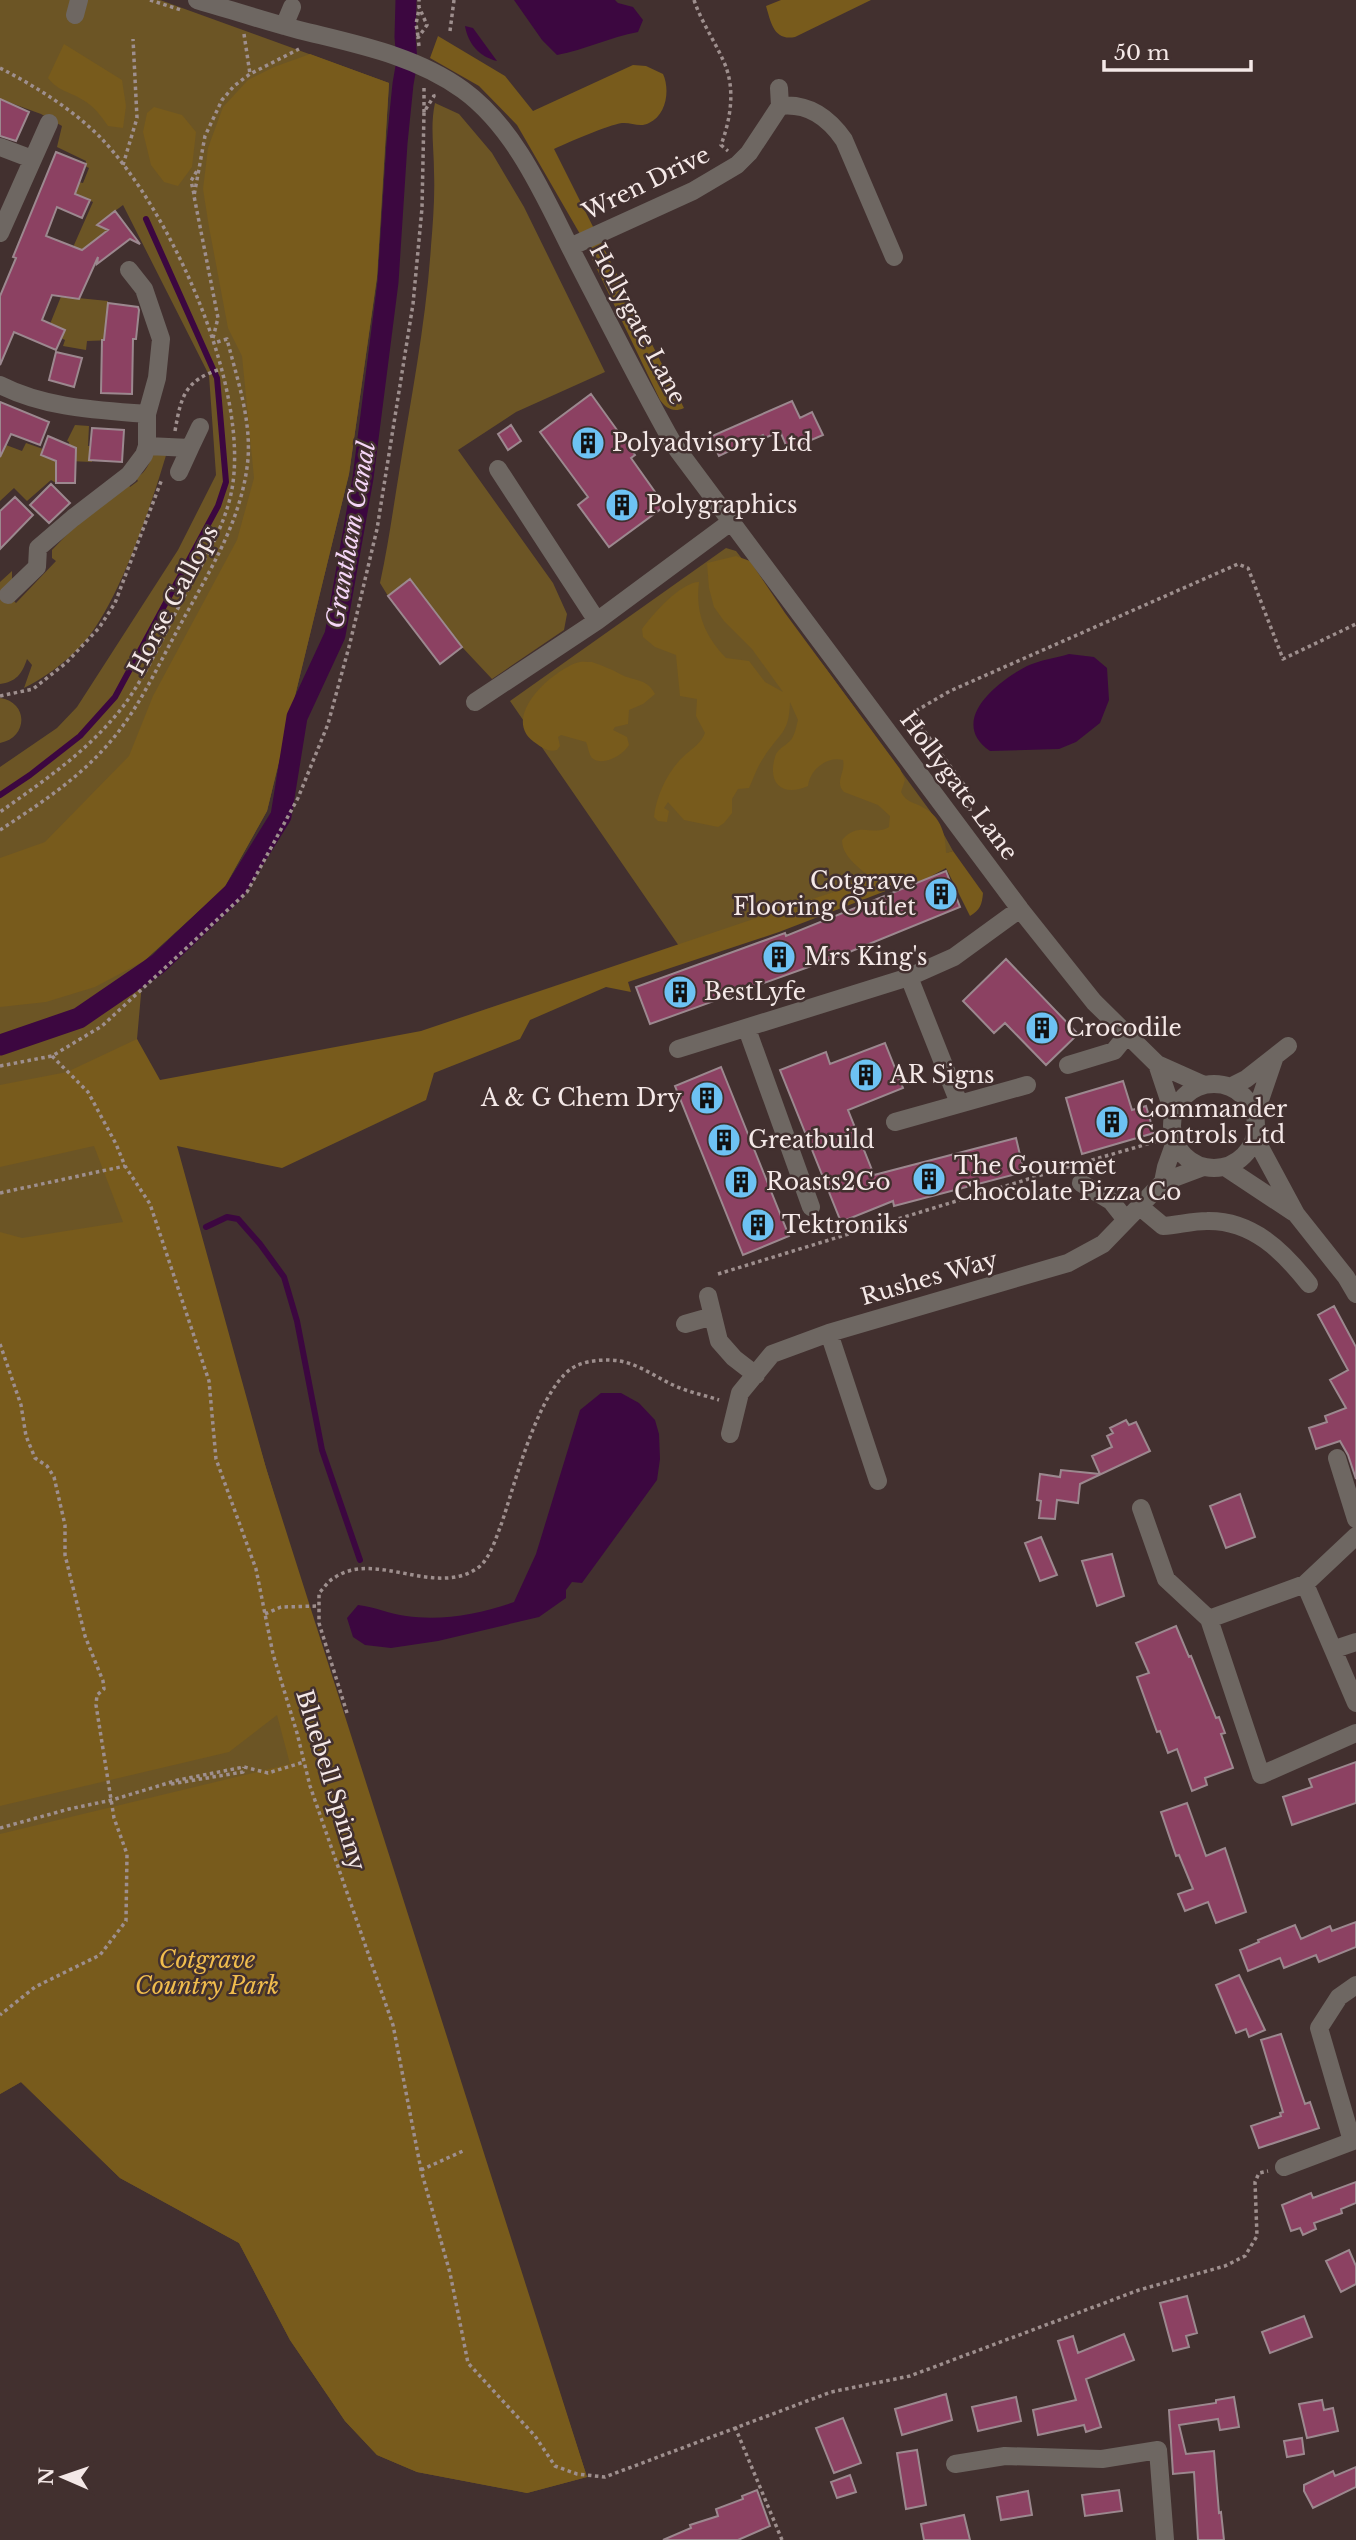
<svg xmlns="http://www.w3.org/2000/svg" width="1356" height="2540" font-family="'Libre Baskerville',serif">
  <rect width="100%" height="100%" fill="#42302f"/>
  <!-- green -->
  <path fill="#6c5525" d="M0,0H160L389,83L377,277L349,474L267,811L224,888L144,961L137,1039L350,1747L587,2477L527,2493L417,2472L377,2455L345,2421L290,2340L239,2243L120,2178L21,2082L0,2094V767L57,728L77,707L178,550L216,475L209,375L123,205L103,220L109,229L83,254L78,298L108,301L106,318L115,319L114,340L87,341L86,350L63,346L65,340L61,338L65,330L50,324L72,269L68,267L74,245L93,202L73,193L78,182L83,183L89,168L85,166L86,161L57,147L62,126L41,114L0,99Z
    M435,103L459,114L492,153L524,207L605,372L516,412L458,450L553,583L567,614L564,630L492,679L462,647L410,579L388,596L380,583C388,546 393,510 399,473C411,398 426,323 431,246C433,222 435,196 434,172C434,149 430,125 435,103Z
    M75,425L89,426L88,446H92V462L69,461V442L67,441Z
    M26,443L43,449L41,455L57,461L56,483L51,480L27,501L14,488L0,501V457L6,445L22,451Z
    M155,451L167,452C151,506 118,607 80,647C64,663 43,679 24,688L32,665L27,659C22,674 16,682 0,684V582L12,571V582L4,591L16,603L56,561L52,558V550L83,518L128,483L130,487L138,481L136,478C147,472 150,461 155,451Z
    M726,548L736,551L827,670L933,815L953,851L679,946L510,701Z
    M0,698C29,702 28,738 0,743Z"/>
  <!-- forest -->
  <path fill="#785b1c" d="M781,0H871L795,37C774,41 771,23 766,6Z
    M438,36L505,76L533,111L633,65L646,66L663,74C670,89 667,115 649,123C640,128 631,122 622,123C608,125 569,142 554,149L684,408C673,413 666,408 660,400L580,234L517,125L479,86L430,58Z
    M64,44L122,80L126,106L123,128L108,126C101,116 94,106 83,100C69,91 59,92 48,78Z
    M310,54L389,83L377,277L349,474L267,811L224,888L144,961L95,987L46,1002L0,1007V858L45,842L129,756L153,696L237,540L254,478L242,356L228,328L209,227L203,189L208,148L223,107L248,80L274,67Z
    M154,107L182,115L196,132L192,167L178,186L164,182L151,165L143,132L147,113Z
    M736,556L750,561L785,613L900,769L905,780L901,792C906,803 915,802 924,808C941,817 946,835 946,853L953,851L983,893C982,905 980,910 970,916L946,868L922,881L909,882L779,932L628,982L631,992L606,987L530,1020L520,1039L434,1073L426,1100L282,1168L177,1146L266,1468L587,2477L527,2493L417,2472L377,2455L345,2421L290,2340L239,2243L120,2178L21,2082L0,2094V1834L290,1764L277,1715L229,1752L0,1806V1232L22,1238L123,1222L94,1146L0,1167V1085L67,1072L137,1039L160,1080L421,1031L872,879C860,868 842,857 842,840C859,820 873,837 889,827L890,816L878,805L844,792C834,782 846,772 843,760C826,756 810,770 808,786C783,797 767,784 775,757C777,749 784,747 790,741C795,736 796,727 798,720L790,702C789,734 780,732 764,757C757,767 754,777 749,788L738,789L732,799V813L724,823L718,827L684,820L668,802L664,808L669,811L667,822L658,821L654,817C656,796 668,771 683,757C691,749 701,744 705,733L696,716L697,699L680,696L676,655L655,647L643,637L642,629C652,615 681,582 699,582C695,613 705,636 726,658L749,661L765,682L783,692L752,649L724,621L714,607L709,588L707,563Z
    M592,662C603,666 611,669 620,674C634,682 646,677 655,694L643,704L629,710L628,724L615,727L613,730L627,737L629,745C623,755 603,767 592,758C589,755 588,746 586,742L561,735L558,737L560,746L557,750C549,752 544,749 537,744C498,720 549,673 576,663C581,661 587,662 592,662Z"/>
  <!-- water -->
  <path fill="#3c0740" d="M514,0H615L618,3L633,7L643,20L638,32C610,37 585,50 557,55L542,40Z
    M465,26L473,28L497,61C480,57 468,44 465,26Z
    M1069,654L1094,657L1107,668L1109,700L1100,723L1076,742L1059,749L990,751C947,721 998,681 1027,666C1040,660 1056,658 1069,654Z
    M601,1393H621L639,1403L655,1420L659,1434L660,1459L657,1480L582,1583L572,1582L566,1590V1598L539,1617L438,1641L391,1648L365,1645L353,1637L347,1618L358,1605C375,1607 390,1614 406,1616C443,1621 480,1614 514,1602L536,1554L580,1410Z"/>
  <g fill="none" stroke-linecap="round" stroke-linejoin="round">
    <!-- stream -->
    <path stroke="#3c0740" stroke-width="6" d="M0,795L30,775L80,736L115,697L218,506L226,482L217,378L146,219
      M206,1227L227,1217L238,1219L260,1244L284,1277L297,1321L322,1450L360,1560"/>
    <!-- canal -->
    <path stroke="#3c0740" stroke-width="21" d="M0,1045L79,1018L158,964L234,892L281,816L297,717L335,635L363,478L388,282L397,143L403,84L407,61L405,37L406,0"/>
  </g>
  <!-- building -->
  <path fill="#8c4162" stroke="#9c888f" stroke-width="2" d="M0,99L29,112L16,141L0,136Z
    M56,152L86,164L75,194L90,200L82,218L57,207L46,236L82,250L108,230L97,225L115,211L140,244L130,239L97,264L98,257L79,299L52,295L42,320L65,330L56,350L14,332L0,365V296L16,258L13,257Z
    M108,303L138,307L139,310L136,339H133L132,394L101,393L102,340H104Z
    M56,352L82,358L74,387L49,380Z
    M591,394L635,455L631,458L665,506L609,547L578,505L588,497L540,432Z
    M792,401L800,418L812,412L823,435L788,450L780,431L765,438L763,435L719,456L710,437Z
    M0,402L49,422L40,445L11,434L0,457Z
    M511,425L521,441L508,450L498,434Z
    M92,428L124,430L122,462L89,460Z
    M48,436L76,448L75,483H56V461L41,455Z
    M51,484L70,503L49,523L30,505Z
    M15,497L33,515L0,549V511Z
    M410,579L462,647L440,664L388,596Z
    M946,871L960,907L815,966L814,965L650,1024L636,987L785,933L786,936Z
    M1006,959L1078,1034L1046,1065L1005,1023L994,1033L963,1001Z
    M885,1043L903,1088L848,1110L874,1175L1016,1138L1024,1172L894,1206L893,1201L841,1222L780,1070L826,1052L830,1064Z
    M721,1067L789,1236L743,1255L675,1086Z
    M1123,1081L1132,1110L1146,1106L1154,1133L1082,1154L1066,1098Z
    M1334,1306L1356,1347V1479L1348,1455L1340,1441L1316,1449L1309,1428L1327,1422L1325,1416L1346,1408L1330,1380L1348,1370L1318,1315Z
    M1126,1420L1129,1425L1136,1422L1150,1451L1080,1484L1078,1503L1057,1500L1055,1519L1039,1518L1041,1501L1037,1500L1040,1474L1060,1477L1061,1470L1100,1474L1092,1456L1112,1447L1107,1436L1113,1433L1110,1428Z
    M1240,1494L1255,1537L1226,1548L1210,1506Z
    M1041,1537L1057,1575L1040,1581L1025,1543Z
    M1112,1554L1124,1596L1097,1606L1082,1561Z
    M1176,1626L1189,1657L1191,1656L1216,1718L1219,1717L1225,1733L1221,1734L1233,1768L1205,1778L1207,1785L1192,1791L1177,1749L1168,1753L1160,1731L1157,1732L1137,1677L1149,1673L1136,1643Z
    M1356,1762V1803L1292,1825L1283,1797L1312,1787L1309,1779Z
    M1187,1803L1206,1856L1225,1848L1246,1912L1216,1923L1208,1902L1185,1911L1178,1894L1193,1889L1179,1855L1176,1856L1161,1812Z
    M1356,1922V1947L1319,1962L1316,1955L1284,1968L1280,1958L1248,1971L1240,1950L1259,1942L1258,1940L1295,1925L1301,1939L1330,1926L1332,1931Z
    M1239,1975L1265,2030L1249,2037L1246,2029L1236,2033L1216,1985Z
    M1281,2034L1305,2104L1310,2102L1319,2128L1259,2148L1251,2126L1281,2116L1280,2113L1283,2112L1261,2040Z
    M1356,2182V2203L1341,2209L1342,2213L1314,2223L1316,2229L1303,2235L1300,2228L1291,2231L1282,2205L1311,2193L1313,2198Z
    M1349,2250L1356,2266V2284L1341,2292L1326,2261Z
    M1187,2296L1197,2333L1186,2336L1189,2347L1173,2351L1160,2303Z
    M1304,2316L1312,2337L1270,2353L1262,2332Z
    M1124,2334L1134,2360L1086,2379L1101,2427L1086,2432L1084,2425L1038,2435L1033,2410L1076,2400L1058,2341L1073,2336L1078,2353Z
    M946,2394L952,2420L902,2435L895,2409Z
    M1016,2397L1021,2421L978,2431L972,2407Z
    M1234,2397L1239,2427L1220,2430L1218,2419L1179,2425L1186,2454L1214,2451L1219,2513L1221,2512L1224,2540H1198L1194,2472L1173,2474L1169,2410L1216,2403V2400Z
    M1322,2400L1324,2410L1333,2408L1338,2431L1307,2438L1299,2404Z
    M843,2418L861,2463L834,2473L816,2428Z
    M1302,2438L1304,2454L1287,2457L1284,2441Z
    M917,2450L926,2505L906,2509L897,2453Z
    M1356,2467V2487L1313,2508L1304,2491V2485L1333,2471L1335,2476Z
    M850,2475L856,2492L837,2498L831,2482Z
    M757,2490L770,2526L738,2540H663L691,2528L690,2525L718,2516L716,2509L743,2499L742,2496Z
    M1119,2490L1122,2511L1085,2516L1082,2495Z
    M1028,2491L1032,2515L1001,2520L997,2497Z
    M964,2515L970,2540H924L921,2524Z"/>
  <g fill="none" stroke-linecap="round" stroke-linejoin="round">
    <!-- path -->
    <path stroke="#9e8f8e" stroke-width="3.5" stroke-dasharray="3.5 3.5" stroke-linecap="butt" d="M150,0L181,10
      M694,0C701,21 714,40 723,60C736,87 731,118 721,145L728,151
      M450,31L454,0
      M244,34L250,74
      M418,36L416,24L419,9
      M419,46L418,38L427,25L419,7V0
      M0,68C35,86 72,109 100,137C170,209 253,392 231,494C223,530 203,562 185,595C163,635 142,688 110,722C79,757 38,785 0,812
      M424,88V112
      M123,165L137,118L133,39
      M194,194L191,181L198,169
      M213,338L218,318L194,196L205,136L222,100L234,86L250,74L299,49
      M175,431C181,396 185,380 221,369
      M0,696L33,689L66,663L99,628L115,603L162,479
      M970,811V793L919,724L914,712L950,691L1238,564L1248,568L1283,659L1356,624
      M0,830C35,807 72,783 101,752C135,717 154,673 177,631C206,576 242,523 248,459C251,418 237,379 227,339L214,343
      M52,1056L88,1092L116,1144L125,1166L150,1204L209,1381L216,1459L256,1569L273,1654L297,1733L310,1786L393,2025L421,2170L450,2273L468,2363L535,2436L555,2466L577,2474L605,2477L831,2392L910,2376L1139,2290L1225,2266L1245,2256L1257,2236L1255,2182L1259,2173L1268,2171
      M0,1066L52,1056L102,1026L247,892L298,798L328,724L350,643L377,529L413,304L422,208L424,112L434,96L433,93
      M1078,1164L1158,1141
      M0,1193L125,1166
      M718,1274L1071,1166
      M0,1344L21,1405L26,1436L35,1458L47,1466L54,1477L65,1525V1555L85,1636L103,1681L104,1689L97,1695L96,1705L114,1818L127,1854L126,1921L100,1955L35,1987L0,2015
      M265,1614L281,1607L319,1606
      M347,1713L319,1623V1593C324,1588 328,1581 334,1578C375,1549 436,1599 479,1567C490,1558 496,1538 501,1525C514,1488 540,1380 578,1365C590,1360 607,1359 620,1361C640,1365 656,1377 673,1385C688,1392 704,1395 719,1400
      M171,1784L243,1772L244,1767
      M0,1828L69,1809L112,1800L178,1780L244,1767L268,1773L304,1762
      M421,2170L463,2151
      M735,2427L782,2540"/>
    <!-- minor -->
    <path stroke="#6e6762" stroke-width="18" d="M197,0C231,10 265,21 299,30C355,44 415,55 463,90C518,130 547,203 577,261C609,323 640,385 674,445L1020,909L1094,1002L1157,1064L1204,1085
      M75,15L79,0
      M284,26L292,7
      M780,106C808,103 828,117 844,140L894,257
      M0,147L32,159
      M0,233L49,123
      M570,247L693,191L737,165L749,153L780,106L779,88
      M0,385C45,408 97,410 147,414
      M147,446L190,448L200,427
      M498,469L597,621
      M179,472L190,448
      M8,595L37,567L38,548L73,518L129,475L144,455L147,446V414L157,378L161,339L144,289L129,270
      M475,702L597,621L732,521
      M909,977L959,1103
      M747,1029L811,1207
      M678,1049L909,977L954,957L1020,909
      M1157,1064L1174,1115
      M1068,1065L1114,1051L1127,1035
      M1172 1126a42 42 0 1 1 84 0a42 42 0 1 1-84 0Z
      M1230,1087L1246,1079L1288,1046
      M1253,1111L1261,1097L1274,1059
      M895,1122L1027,1085
      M1255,1138L1296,1214L1346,1277L1356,1294
      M1225,1167L1293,1212
      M1163,1182L1166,1167L1175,1142
      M1081,1183L1111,1201L1126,1220
      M1139,1206L1163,1226C1178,1225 1192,1221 1207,1221C1252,1220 1283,1251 1309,1284
      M708,1296L719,1341L734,1358L756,1375
      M685,1324L713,1316
      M829,1333L878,1481
      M730,1434L740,1393L772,1354L829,1333L1068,1263L1103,1244L1163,1182L1203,1167
      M1337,1458L1356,1519
      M1141,1508L1166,1579L1209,1619
      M1305,1584L1356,1536
      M1335,1649L1356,1642
      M1356,1703L1305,1584L1209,1619L1261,1775L1356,1733
      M1352,2141L1319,2028L1339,1997L1356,1985
      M1284,2167L1356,2140
      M955,2464L1005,2456L1102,2459L1158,2450L1165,2540"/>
  </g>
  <!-- icons -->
  <defs>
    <symbol id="building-disc" viewBox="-11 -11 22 22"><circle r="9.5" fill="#6dc2f3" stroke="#42302f"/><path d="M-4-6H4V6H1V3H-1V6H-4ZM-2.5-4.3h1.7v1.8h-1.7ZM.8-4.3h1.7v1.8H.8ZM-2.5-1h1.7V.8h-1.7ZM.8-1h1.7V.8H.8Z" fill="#111"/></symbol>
  </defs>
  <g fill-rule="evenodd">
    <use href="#building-disc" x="569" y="424" width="38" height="38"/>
    <use href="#building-disc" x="603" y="486" width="38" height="38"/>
    <use href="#building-disc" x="922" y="875" width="38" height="38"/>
    <use href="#building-disc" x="760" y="938" width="38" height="38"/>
    <use href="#building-disc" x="661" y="973" width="38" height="38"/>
    <use href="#building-disc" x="1023" y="1009" width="38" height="38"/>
    <use href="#building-disc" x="847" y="1056" width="38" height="38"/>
    <use href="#building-disc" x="688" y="1079" width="38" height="38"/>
    <use href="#building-disc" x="1093" y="1103" width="38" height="38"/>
    <use href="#building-disc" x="705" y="1121" width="38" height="38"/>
    <use href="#building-disc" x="910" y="1160" width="38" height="38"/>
    <use href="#building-disc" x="722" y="1163" width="38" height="38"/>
    <use href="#building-disc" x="739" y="1206" width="38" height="38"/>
  </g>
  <g text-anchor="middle" stroke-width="5" stroke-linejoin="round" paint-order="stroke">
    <!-- street labels -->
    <g font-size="23" fill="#f4e8e7" stroke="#42302f">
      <text transform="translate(646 183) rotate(-26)" y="8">Wren Drive</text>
      <text transform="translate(638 324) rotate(62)" y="8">Hollygate Lane</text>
      <text transform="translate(173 600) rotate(-62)" y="8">Horse Gallops</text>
      <text transform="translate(959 786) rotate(53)" y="8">Hollygate Lane</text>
      <text transform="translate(929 1278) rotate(-16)" y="8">Rushes Way</text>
      <text transform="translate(331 1780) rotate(73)" y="8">Bluebell Spinny</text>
    </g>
    <!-- poi labels -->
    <g font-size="23" fill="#f4e8e7" stroke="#42302f" text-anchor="start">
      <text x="612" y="451">Polyadvisory Ltd</text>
      <text x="646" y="513">Polygraphics</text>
      <text x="916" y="889" text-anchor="end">Cotgrave<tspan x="916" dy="26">Flooring Outlet</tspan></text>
      <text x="804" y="965">Mrs King's</text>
      <text x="704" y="1000">BestLyfe</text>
      <text x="1066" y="1036">Crocodile</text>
      <text x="890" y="1083">AR Signs</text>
      <text x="682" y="1106" text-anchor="end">A &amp; G Chem Dry</text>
      <text x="1136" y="1117">Commander<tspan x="1136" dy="26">Controls Ltd</tspan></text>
      <text x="748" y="1148">Greatbuild</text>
      <text x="954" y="1174">The Gourmet<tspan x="954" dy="26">Chocolate Pizza Co</tspan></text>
      <text x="766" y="1190">Roasts2Go</text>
      <text x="782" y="1233">Tektroniks</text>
    </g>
    <!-- park labels -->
    <g font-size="23" font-style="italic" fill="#f0bc4d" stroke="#42302f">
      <text x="207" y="1968">Cotgrave<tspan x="207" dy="26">Country Park</tspan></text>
    </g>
    <!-- water labels -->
    <g font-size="24" font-style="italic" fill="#f5d6f7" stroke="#42302f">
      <text transform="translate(351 535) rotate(-80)" y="8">Grantham Canal</text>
    </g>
  </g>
  <!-- north arrow -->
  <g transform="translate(63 2477) rotate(272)" stroke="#42302f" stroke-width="5" paint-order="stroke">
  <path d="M0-5L12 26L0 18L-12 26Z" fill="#f4e8e7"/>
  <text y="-10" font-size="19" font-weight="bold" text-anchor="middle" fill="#f4e8e7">N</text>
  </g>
  <!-- scale -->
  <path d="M1104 60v10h147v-10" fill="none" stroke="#f4e8e7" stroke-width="3.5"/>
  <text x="1114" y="60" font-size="21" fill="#f4e8e7" stroke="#42302f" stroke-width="5" paint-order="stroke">50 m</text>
</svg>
